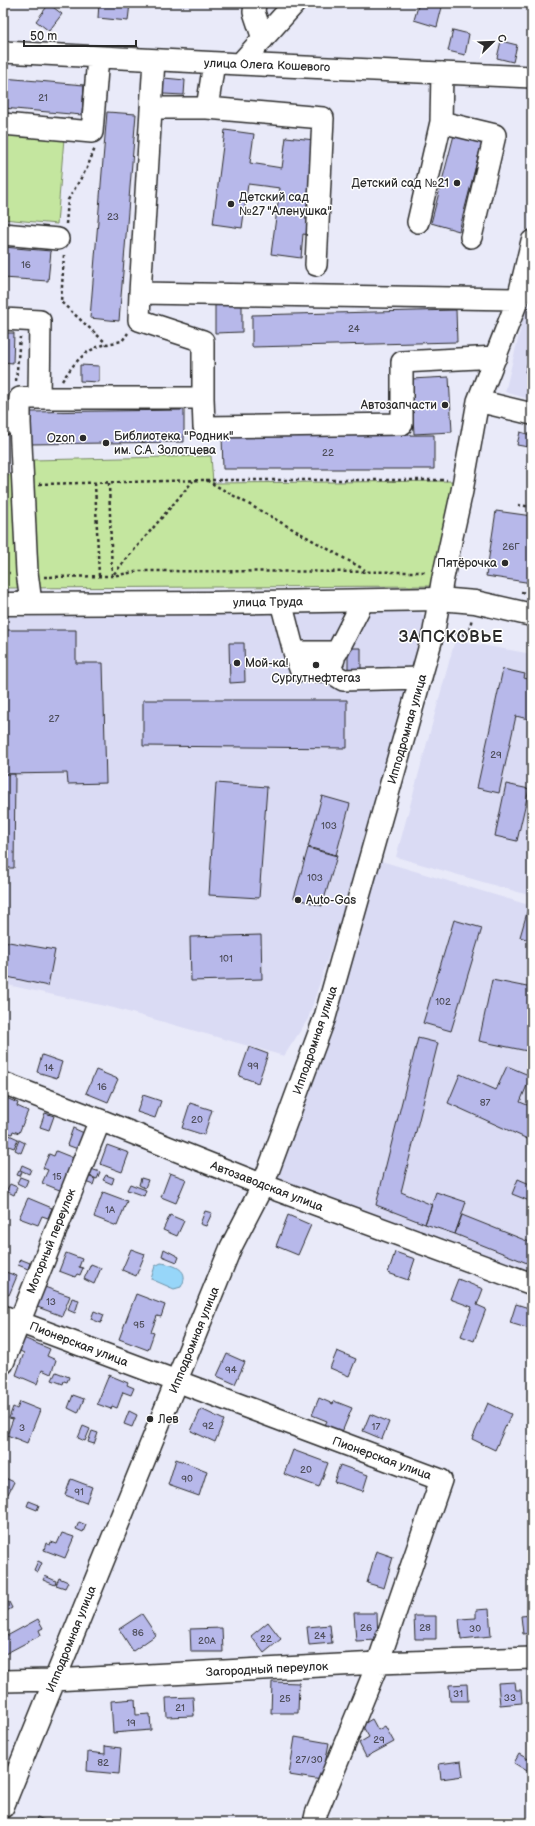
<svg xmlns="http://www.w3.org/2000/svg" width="535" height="1826" font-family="'Balsamiq Sans',sans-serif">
  <rect width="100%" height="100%" fill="#e9eaf9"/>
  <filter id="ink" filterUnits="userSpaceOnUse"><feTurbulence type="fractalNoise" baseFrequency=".025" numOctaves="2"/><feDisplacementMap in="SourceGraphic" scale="8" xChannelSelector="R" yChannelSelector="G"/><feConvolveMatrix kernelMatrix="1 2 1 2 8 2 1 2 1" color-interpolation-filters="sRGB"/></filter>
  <g filter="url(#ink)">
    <!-- built -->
    <path fill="#dadbf4" d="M532,282V400L505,392Z
      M417,609L424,616L425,625L377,807L308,1019L284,1056L114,1008L3,984V617Z
      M455,640L532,654V896L396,857Z
      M381,861L532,906V1275L277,1182Z"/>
    <!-- green -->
    <path fill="#c4e69f" stroke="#788865" d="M3,132L64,138L57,224L3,219Z
      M211,456L213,483L454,481L433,586L3,588V475L33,473V460Z"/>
    <!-- water -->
    <path fill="#97d6f9" stroke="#6c92a7" d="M161,1263C175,1265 191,1270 181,1287L174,1289L151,1279L155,1266Z"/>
    <!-- building -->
    <path fill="#b7b8ea" stroke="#2b2b2b" d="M99,3H130L128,21L98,18Z
      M342,3H351L347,7Z
      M419,3H443L437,27L414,20Z
      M49,4L62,14L49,31L36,21Z
      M453,30L469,34L465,55L448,51Z
      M501,41L517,45L513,62L497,58Z
      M3,78L84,85L82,115L3,108Z
      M164,78L185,80L184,95L163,94Z
      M107,112L136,114L119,321L90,318Z
      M225,130L254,134L250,163L282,168L286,137L315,140L305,219L312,220L310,235L303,234L301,258L271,254L280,188L248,184L242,228L213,224Z
      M454,135L482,142L459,231L431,223Z
      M3,247L51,251L48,281L3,278Z
      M215,299H242V332L215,333Z
      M456,310L457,342L252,347V315Z
      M3,333H14L13,363L3,362Z
      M532,347V374L525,372Z
      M80,365L99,366V382L80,381Z
      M449,377L452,432L414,434L411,379Z
      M184,410V442L29,444L28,412Z
      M520,432L531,435L528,447L517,445Z
      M434,435V469H223L222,436Z
      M3,437L4,473H3Z
      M496,511L532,516V583L486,576Z
      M3,630H76V663H103L106,783L68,784L67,773L3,774Z
      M229,643H244L245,682L230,683Z
      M348,648H361V670H348Z
      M503,669L525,674L524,678L532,680V720L516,716L499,793L477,788Z
      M143,700H347V748L143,746Z
      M532,754V770L529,769Z
      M3,774H15L14,868H3Z
      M216,783L267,787L259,898L209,895Z
      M506,784L529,789L517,841L495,836Z
      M322,796L350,804L336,855L308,847Z
      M308,848L337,856L322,906L294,898Z
      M528,909L532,910V941L520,937Z
      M454,920L482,928L451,1031L423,1023Z
      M261,935L262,979L191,981L190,937Z
      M3,941L55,950L48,986L3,976Z
      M492,980L532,988V1052L479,1041Z
      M418,1038L438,1043L401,1192L432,1205L425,1224L376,1205Z
      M249,1047L268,1054L258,1083L239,1076Z
      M42,1055L62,1062L57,1078L37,1072Z
      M507,1066L531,1076L520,1102L532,1107V1141L448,1103L460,1074L496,1090Z
      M96,1070L118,1079L108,1102L86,1093Z
      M143,1095L161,1101L155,1118L137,1112Z
      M4,1097L18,1103L17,1106L28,1111L19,1133L13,1131L12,1134L3,1130L5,1126H3Z
      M190,1103L212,1110L204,1135L182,1128Z
      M45,1113L54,1116L49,1130L40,1127Z
      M73,1128L84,1133L78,1149L67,1145Z
      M7,1134L18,1139L14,1148L3,1144Z
      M19,1140L25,1143L21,1153L15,1150Z
      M107,1145L129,1153L122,1172L100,1164Z
      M56,1151L76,1159L62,1191L42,1183L48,1170L43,1168L49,1154L54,1156Z
      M22,1165L31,1169L29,1174L20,1170Z
      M88,1168L100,1172L97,1179L85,1174Z
      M19,1171L22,1172L20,1176L17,1175Z
      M170,1173L186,1179L176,1203L161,1197Z
      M85,1175L95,1179L93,1185L83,1181Z
      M106,1175L114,1178L112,1184L103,1180Z
      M20,1177L28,1180L25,1187L17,1183Z
      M141,1178L148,1180L145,1188L139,1185Z
      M518,1179L532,1185V1202L512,1194Z
      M10,1184L17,1187L14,1195L6,1191Z
      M130,1184L146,1190L144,1196L127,1190Z
      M103,1192L127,1201L117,1226L94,1217Z
      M436,1192L466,1202L455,1234L425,1224Z
      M28,1198L52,1208L48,1218L42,1216L38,1225L19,1218Z
      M205,1211L212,1213L206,1226L200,1224Z
      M170,1215L184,1221L177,1236L163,1230Z
      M288,1215L311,1225L298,1255L276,1246Z
      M462,1215L532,1243V1265L455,1234Z
      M131,1249L145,1254L136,1276L122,1270Z
      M164,1249L179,1257L177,1262L162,1256Z
      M395,1252L415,1259L408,1280L388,1273Z
      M66,1253L82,1259L79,1267L83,1268L80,1275L77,1274L75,1277L59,1271Z
      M20,1259L30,1263L28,1269L18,1265Z
      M91,1264L101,1268L94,1284L84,1279Z
      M3,1271L17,1276L9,1295L3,1292Z
      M458,1279L483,1289L477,1305L486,1309L474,1341L461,1336L472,1307L450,1299Z
      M39,1285L70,1296L62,1316L32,1305Z
      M136,1294L165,1305L161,1317L157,1316L151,1332L154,1333L148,1350L119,1339Z
      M72,1298L79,1300L75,1313L68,1310Z
      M516,1304L532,1309V1323L530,1329L510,1323Z
      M94,1311L104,1315L101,1323L91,1319Z
      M21,1337L50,1349L47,1356L56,1360L51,1374L42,1370L37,1384L16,1375L24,1353L16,1349Z
      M337,1351L356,1359L349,1376L330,1368Z
      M227,1354L245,1362L235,1384L217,1376Z
      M56,1372L69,1377L67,1382L64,1381L63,1384L52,1380Z
      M109,1375L128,1383L127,1385L134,1388L131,1395L123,1392L117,1408L112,1406L111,1409L97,1404Z
      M73,1395L84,1399L78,1413L68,1408Z
      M319,1398L333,1404L334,1401L352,1408L342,1432L325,1425L327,1421L312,1415Z
      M20,1402L40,1410L27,1443L7,1435L13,1419L9,1418L13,1407L17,1409Z
      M488,1403L511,1414L495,1450L472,1439Z
      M201,1409L224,1420L215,1442L191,1431Z
      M129,1411L137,1415L132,1427L124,1424Z
      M370,1414L389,1422L382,1439L363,1431Z
      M83,1426L90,1429L85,1441L78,1438Z
      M92,1431L98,1433L94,1444L88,1442Z
      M293,1450L328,1463L319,1487L284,1474Z
      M176,1459L207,1471L199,1496L168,1485Z
      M340,1465L368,1475L363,1491L334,1482Z
      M3,1477L14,1482L8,1494L3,1492Z
      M71,1479L92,1487L86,1503L65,1495Z
      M29,1501L39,1505L37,1510L27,1506Z
      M79,1522L86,1525L83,1532L76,1529Z
      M62,1533L74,1537L65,1558L44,1550L46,1543L50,1545L51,1542L57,1544Z
      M376,1551L393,1557L384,1588L367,1583Z
      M38,1561L42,1563L38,1572L34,1570Z
      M45,1576L56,1581L55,1585L43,1580Z
      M59,1578L68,1582L65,1588L56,1585Z
      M3,1592L7,1598L3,1601Z
      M9,1602L12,1608L3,1613V1605Z
      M489,1609L491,1636L461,1639L459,1619L476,1618V1610Z
      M354,1613H377L378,1640L356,1641Z
      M142,1614L156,1635L133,1651L119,1629Z
      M532,1615V1633L523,1634L521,1616Z
      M414,1616H436V1639H415Z
      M38,1619L43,1628L39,1630L41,1635L3,1655V1620L7,1628L3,1630L7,1636Z
      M268,1622L281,1639L264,1653L251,1636Z
      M330,1625L332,1643L309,1645L307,1627Z
      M222,1628L223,1652H191L190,1629Z
      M272,1682L299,1683L298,1713H271Z
      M515,1682L516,1690H521L522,1703L500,1705L498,1683Z
      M467,1684L468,1701H450L449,1685Z
      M193,1697L194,1716L167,1717L166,1698Z
      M135,1699L136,1715L150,1714L151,1730L113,1733L111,1701Z
      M372,1719L378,1730L385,1726L394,1742L366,1757L359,1743L369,1737L362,1725Z
      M295,1737L329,1743L322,1780L289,1775Z
      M105,1746L121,1748L119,1774L87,1771L88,1752L105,1754Z
      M532,1751V1774L514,1763L519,1754L528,1759Z
      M461,1761L463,1776L441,1779L439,1764Z
      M37,1817L51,1823H35Z
      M331,1818H355V1823H331Z"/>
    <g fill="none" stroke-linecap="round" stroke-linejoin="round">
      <defs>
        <path id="minor" d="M255,3L254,12L263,39
          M3,52L240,64L532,77
          M154,60L140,293L518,299
          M240,64L295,3
          M151,108H207L214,63
          M207,108L323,118L316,265
          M441,122L495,135L471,237
          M3,124L92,132L98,57
          M418,222L441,122L442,73
          M3,234L58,239
          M140,293L139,320L203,341V398
          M3,319L40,321L39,398
          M478,401L532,414
          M3,423H20V398H203L204,427L402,424V362L496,357
          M20,423L27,572L31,603
          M281,602L294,652H337L363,601
          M294,652L301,671H329L334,659
          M329,671L343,680L421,678
          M3,1083L100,1120L263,1185L532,1284
          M3,1316L441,1480L378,1663L316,1814L314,1823
          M3,1363L100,1120
          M3,1681L54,1680L378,1663L532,1658
          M3,1807L231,1247L263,1185L325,1017L434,631L442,582L462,491L478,401L518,299L532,241"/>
        <path id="major" d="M3,604L212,603L439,599L475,602L532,615"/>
      </defs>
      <!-- minor casing -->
      <use href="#minor" stroke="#2b2b2b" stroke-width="24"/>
      <!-- major casing -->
      <use href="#major" stroke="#2b2b2b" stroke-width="25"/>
      <!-- path -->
      <path stroke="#2b2b2b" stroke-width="2.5" stroke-dasharray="3 3" stroke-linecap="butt" d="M66,224L68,200L87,168L95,148
        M64,255L61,302L107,344L122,341L128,333
        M16,381L20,337
        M62,381C74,363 85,349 107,344
        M206,480H447
        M95,483L99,576
        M109,483L112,576L193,481
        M39,484L206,480L365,570
        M518,505L532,507
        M3,573H10
        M44,577L112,576L140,571L427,572
        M521,592L532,594
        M450,633L468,635L472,618"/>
      <!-- minor -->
      <use href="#minor" stroke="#fff" stroke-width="21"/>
      <!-- major -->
      <use href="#major" stroke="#fff" stroke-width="22"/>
    </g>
  </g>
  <!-- markers -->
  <g fill="#2b2b2b" stroke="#fff" stroke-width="1.5">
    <circle cx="457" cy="183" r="4"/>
    <circle cx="231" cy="204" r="4"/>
    <circle cx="445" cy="405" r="4"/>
    <circle cx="83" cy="438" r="4"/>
    <circle cx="106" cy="443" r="4"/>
    <circle cx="505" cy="563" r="4"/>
    <circle cx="237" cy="663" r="4"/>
    <circle cx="316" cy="665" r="4"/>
    <circle cx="298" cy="900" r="4"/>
    <circle cx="150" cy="1419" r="4"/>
  </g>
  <g text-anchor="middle" stroke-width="3" stroke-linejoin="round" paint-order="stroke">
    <!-- number labels -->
    <g font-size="10" fill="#4e4e5b">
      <text x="43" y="101">21</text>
      <text x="113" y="220">23</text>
      <text x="26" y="268">16</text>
      <text x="354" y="332">24</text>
      <text x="328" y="456">22</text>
      <text x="511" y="550">26Г</text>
      <text x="54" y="722">27</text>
      <text x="496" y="758">29</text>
      <text x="329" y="829">103</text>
      <text x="315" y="881">103</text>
      <text x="226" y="962">101</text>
      <text x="443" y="1005">102</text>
      <text x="253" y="1069">99</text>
      <text x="49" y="1071">14</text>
      <text x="102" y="1090">16</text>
      <text x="485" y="1106">87</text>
      <text x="197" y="1123">20</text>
      <text x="57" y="1180">15</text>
      <text x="110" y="1213">1А</text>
      <text x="51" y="1305">13</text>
      <text x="139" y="1328">95</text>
      <text x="231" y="1373">94</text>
      <text x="208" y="1429">92</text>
      <text x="376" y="1430">17</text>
      <text x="22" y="1431">3</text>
      <text x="306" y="1473">20</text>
      <text x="187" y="1482">90</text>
      <text x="79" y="1495">91</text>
      <text x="366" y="1631">26</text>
      <text x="425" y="1631">28</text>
      <text x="475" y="1632">30</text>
      <text x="138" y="1636">86</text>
      <text x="320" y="1639">24</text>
      <text x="266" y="1642">22</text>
      <text x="207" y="1644">20А</text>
      <text x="458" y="1697">31</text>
      <text x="510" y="1701">33</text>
      <text x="285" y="1702">25</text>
      <text x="180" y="1711">21</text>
      <text x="131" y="1726">19</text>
      <text x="379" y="1743">29</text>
      <text x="309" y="1763">27/30</text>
      <text x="103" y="1766">82</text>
    </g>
    <!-- street labels -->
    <g font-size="12" fill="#2b2b2b" stroke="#fff">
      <text transform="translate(267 65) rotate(2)" y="4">улица Олега Кошевого</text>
      <text transform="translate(268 602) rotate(-1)" y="4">улица Труда</text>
      <text transform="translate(407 729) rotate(-74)" y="4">Ипподромная улица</text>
      <text transform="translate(315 1040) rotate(-71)" y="4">Ипподромная улица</text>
      <text transform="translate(267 1186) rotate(21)" y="4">Автозаводская улица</text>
      <text transform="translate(51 1241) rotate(-68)" y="4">Моторный переулок</text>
      <text transform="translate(194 1340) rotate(-68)" y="4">Ипподромная улица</text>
      <text transform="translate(79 1344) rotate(21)" y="4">Пионерская улица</text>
      <text transform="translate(382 1458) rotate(20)" y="4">Пионерская улица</text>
      <text transform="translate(71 1639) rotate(-68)" y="4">Ипподромная улица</text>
      <text transform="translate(267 1669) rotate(-3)" y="4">Загородный переулок</text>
    </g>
    <!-- poi labels -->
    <g font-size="12" fill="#2b2b2b" stroke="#fff" text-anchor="start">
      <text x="449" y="187" text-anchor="end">Детский сад №21</text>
      <text x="239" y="201">Детский сад<tspan x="239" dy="14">№27 "Аленушка"</tspan></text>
      <text x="437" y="409" text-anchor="end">Автозапчасти</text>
      <text x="114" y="440">Библиотека "Родник"<tspan x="114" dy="14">им. С.А. Золотцева</tspan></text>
      <text x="75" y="442" text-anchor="end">Ozon</text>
      <text x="497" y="567" text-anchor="end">Пятёрочка</text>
      <text x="245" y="667">Мой-ка!</text>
      <text x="316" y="682" text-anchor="middle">Сургутнефтегаз</text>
      <text x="306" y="904">Auto-Gas</text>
      <text x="158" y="1423">Лев</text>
    </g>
    <!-- district labels -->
    <g font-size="16" font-weight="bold" letter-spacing="1" fill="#2b2b2b" stroke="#fff">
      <text x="451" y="642">ЗАПСКОВЬЕ</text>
    </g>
  </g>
  <!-- margin -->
  <rect width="535" height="1826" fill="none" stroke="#fff" stroke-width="16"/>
  <rect x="8" y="8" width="519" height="1810" fill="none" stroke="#2b2b2b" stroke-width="1.5" filter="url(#ink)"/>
  <!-- north arrow -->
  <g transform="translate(493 42) rotate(67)" stroke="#ffffff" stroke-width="3" paint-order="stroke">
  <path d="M0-3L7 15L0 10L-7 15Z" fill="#2b2b2b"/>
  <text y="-6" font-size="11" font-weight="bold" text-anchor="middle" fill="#2b2b2b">С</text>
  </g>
  <!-- scale -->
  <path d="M24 40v6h112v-6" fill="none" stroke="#2b2b2b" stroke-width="2"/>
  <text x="30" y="40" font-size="12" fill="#2b2b2b" stroke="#ffffff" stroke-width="3" paint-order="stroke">50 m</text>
</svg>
